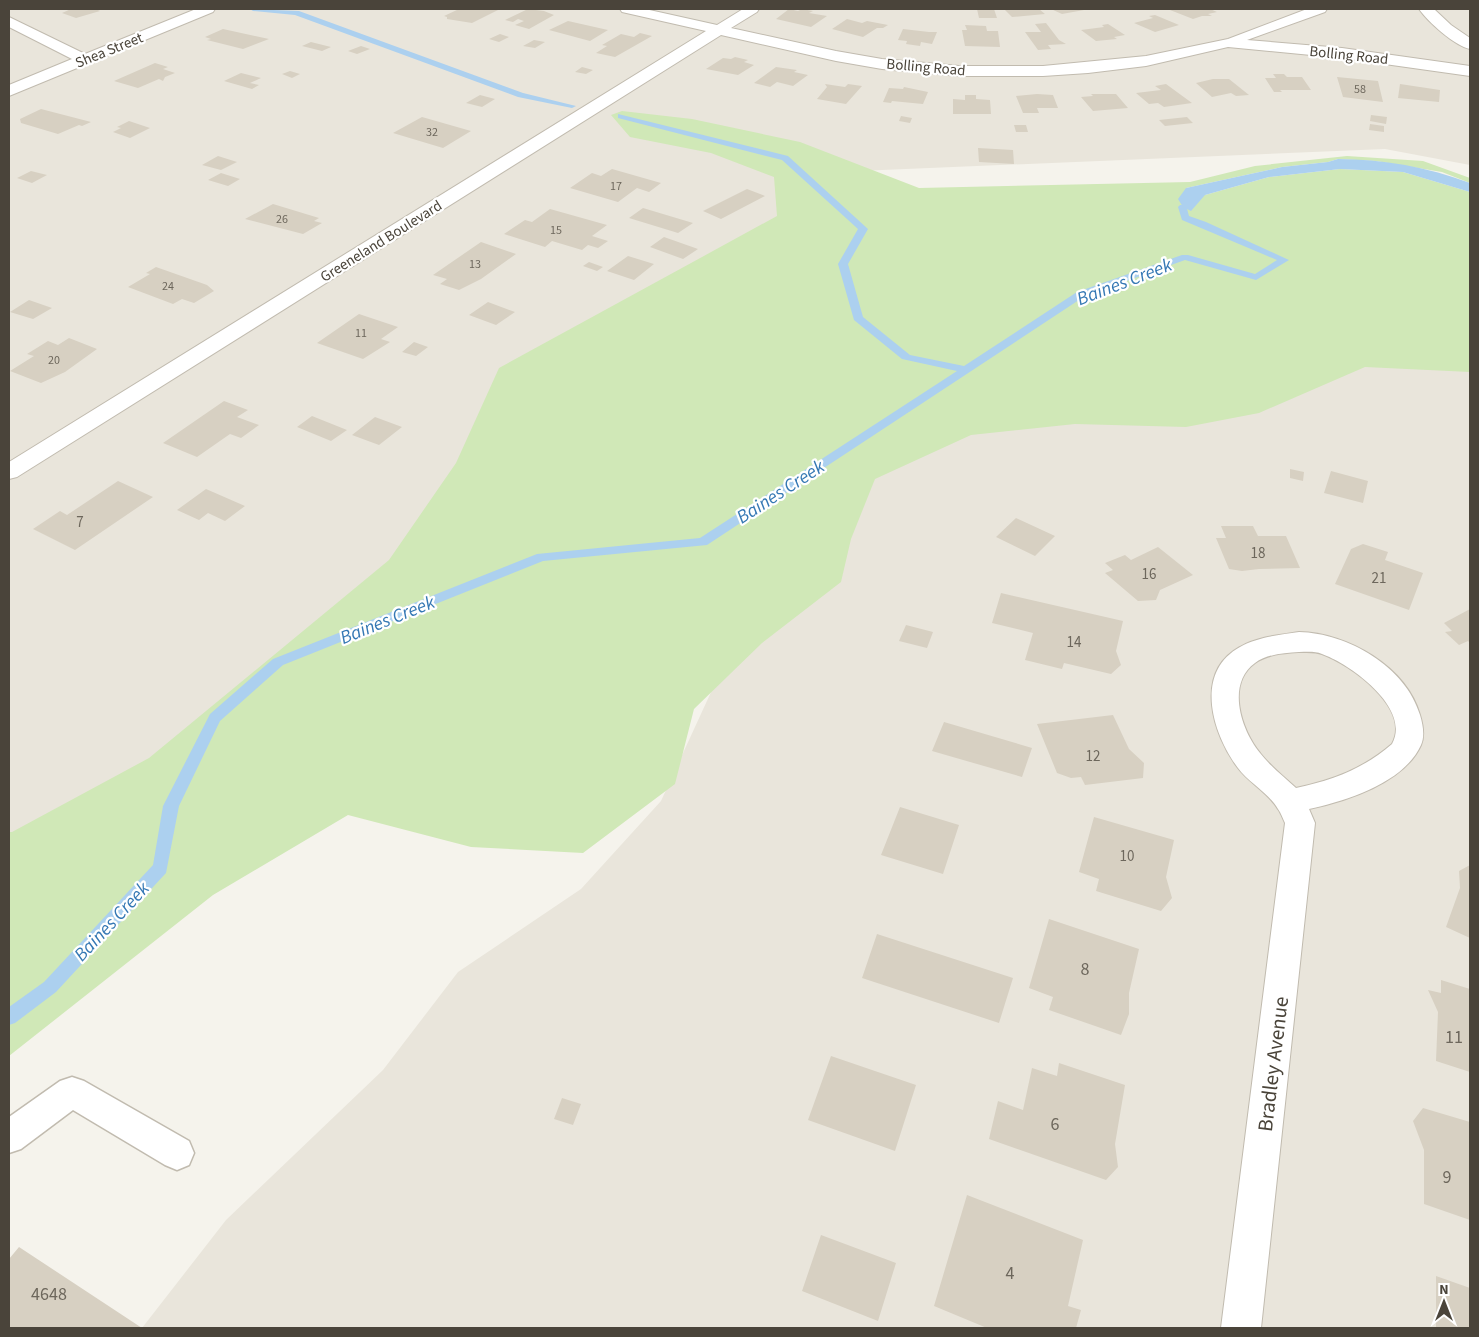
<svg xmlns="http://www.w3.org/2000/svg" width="1479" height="1337" font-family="'Source Sans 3',sans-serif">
  <rect width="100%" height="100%" fill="#f5f3ec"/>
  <!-- residential -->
  <path fill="#e9e5db" d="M9,9H1470V165L1385,149L835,172L9,908Z
    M1314,357L1470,362V1328H142L226,1220L383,1070L458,972L581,889L661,801L740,629L935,402Z"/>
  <!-- green -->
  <path fill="#d0e8b7" d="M622,111L692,119L800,142L919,188L1190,182L1255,166L1347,156L1423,161L1470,178V183L1442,172L1376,161L1338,159L1328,162L1282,167L1186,188L1205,195L1269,177L1340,169L1403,172L1470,192V372L1365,367L1259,413L1186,427L1075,424L971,435L875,479L851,539L841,582L762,643L694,709L675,784L583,853L471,847L348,815L213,895L9,1056V832H12L149,758L389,560L456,463L499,368L777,216L774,177L711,153L630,137L611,115Z"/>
  <!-- water -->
  <path fill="#acd0ef" d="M1338,159C1383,159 1428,167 1470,183V192L1403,172L1340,169L1269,177L1205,195L1191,211L1183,207L1178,199L1186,188L1282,167L1328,162Z"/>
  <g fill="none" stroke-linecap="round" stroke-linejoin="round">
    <!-- stream -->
    <path fill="#acd0ef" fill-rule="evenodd" d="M250,9L299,11L523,93L576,106L572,108L518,97L295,15L253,11Z
      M618,114L788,156L868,229L848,264L863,317L910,355L964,366L1077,292L1182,255H1188L1255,274L1277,260L1182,220L1178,207L1180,205H1186L1189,216L1206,222L1289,260L1256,280L1185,260L1085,296L707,545L543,561L283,665L220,721L179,806L166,873L56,992L15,1023L9,1025V1007L44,982L153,865L163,806L210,714L273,659L537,554L700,538L957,371L902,359L854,320L838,264L858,229L782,160L618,118Z"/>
  </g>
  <!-- building -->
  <path fill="#d7d0c2" d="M71,9H96L100,11L76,18L62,13Z
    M459,9H500L472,23L447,19V17L444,16Z
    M528,9L544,11L554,15L529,29L515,25L524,21L518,19L513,22L505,20Z
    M789,9L798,11L802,9L813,11L809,13L827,16L811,27L776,19Z
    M977,9H994L997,18H979Z
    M1004,9H1039L1045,14L1012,17Z
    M1051,9H1084V10L1062,14Z
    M1174,9H1210L1217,12L1208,14L1212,16H1202L1193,19L1170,10Z
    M1155,15L1179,25L1155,32L1134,23L1153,18L1149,16Z
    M847,19L862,23L867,21L888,25L883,28H877L863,37L832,29Z
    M568,21L608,30L590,41L549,30Z
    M1046,23L1059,40L1066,44L1048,45L1051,49L1038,50L1025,32H1041L1035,24Z
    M1108,24L1125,35L1114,37L1117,39L1096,41L1081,30L1104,27L1102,25Z
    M965,25L986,26L987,31H998L1000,47L965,46L962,30H967Z
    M223,29L269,39L243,49L207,40L211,39L205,37Z
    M903,29L929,32H937L932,44L921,42L920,46L906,44L907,41L898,40Z
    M640,33L652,36L615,57L596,53L607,46L602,45L621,34L634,37Z
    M500,34L509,37L499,42L489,39Z
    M534,40L545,42L535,48L523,46Z
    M311,42L331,47L322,51L302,46Z
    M361,46L370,49L357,54L348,51Z
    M735,57L748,60L744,62L754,65L738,75L706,69L723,58L731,59Z
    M155,63L168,67L163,69L175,73L165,77L163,81L159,79L138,88L114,81Z
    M582,67L593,70L586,74L575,72Z
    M776,67L797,70L794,72L808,75L793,86L777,82L770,87L754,83Z
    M290,71L300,74L292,78L282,74Z
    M241,73L261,78L250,83L259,85L252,89L224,81Z
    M1273,74H1284L1287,77H1302L1311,90H1280L1282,92H1274L1265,78H1276Z
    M1337,77L1378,81L1383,102L1343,97Z
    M1213,79H1229L1249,95L1236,96L1231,93L1212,97L1196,83Z
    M825,84L845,87L848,84L862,86L846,104L817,99L827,87Z
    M1166,84L1192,103L1164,107L1158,103L1149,104L1136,93L1161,90L1155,86Z
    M1400,84L1440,90L1439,102L1398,98Z
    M904,87L928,92L923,104L892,101L891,103L883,102L889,88L903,89Z
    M1037,94L1053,95L1058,108H1037L1039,113H1023L1016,96Z
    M1091,94H1116L1128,108L1093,111L1081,97L1093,96Z
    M480,95L495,99L482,107L466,103Z
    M965,95H976V99L990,100L991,114H953V99L965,100Z
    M41,109L91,122L82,126L79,125L58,134L21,123L20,119Z
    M1371,115L1387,117L1386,124L1370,121Z
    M901,116L912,118L910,123L899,121Z
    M422,117L471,131L443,148L393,133Z
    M1187,117L1193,123L1165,126L1159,120Z
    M129,121L150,128L130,138L113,132L121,128L117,127Z
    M1370,124L1384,126V132L1369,130Z
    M1014,125H1026L1028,132H1016Z
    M978,148L1013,150L1014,164L979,162Z
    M218,156L237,162L221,170L202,165Z
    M612,169L661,183L649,192L637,188L618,202L570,188L592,173L601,176Z
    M31,171L47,175L32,183L17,178Z
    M221,173L240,179L228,186L208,180Z
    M747,189L765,196L721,219L703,211Z
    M273,204L319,218L314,221L322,223L303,234L245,219Z
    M643,208L693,223L678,233L629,218Z
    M550,209L607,225L592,236L608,241L598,248L588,245L582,250L552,241L545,247L504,234L525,220L532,222Z
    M664,237L698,249L683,259L650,247Z
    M481,242L516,254L481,279L459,290L440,284L447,279L433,275Z
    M628,256L654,264L634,280L607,271Z
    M589,262L603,267L597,271L583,266Z
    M156,267L207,285L214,291L194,303L182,299L173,304L128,287L150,274L146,273Z
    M29,300L52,308L33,319L10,312Z
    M488,302L515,312L496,325L469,315Z
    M359,314L398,327L381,339L390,342L363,359L317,343Z
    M69,338L97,349L65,372L41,383L10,371L34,356L27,354L48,341L58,345Z
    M414,342L428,347L416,356L402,352Z
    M224,401L248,410L237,417L259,425L241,438L230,434L197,457L163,443Z
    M312,416L347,430L331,441L297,427Z
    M375,417L402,427L379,445L352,435Z
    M1290,469L1304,472L1303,481L1290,478Z
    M1331,471L1368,481L1363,503L1324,493Z
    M118,481L153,497L75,550L33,529L60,511L67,515Z
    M206,489L245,506L225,521L208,513L199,520L177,510Z
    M1016,518L1055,536L1035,556L996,537Z
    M1221,526H1253L1258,536H1286L1300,568L1259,569L1242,571L1229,569L1216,538H1226Z
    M1363,544L1388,552L1385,560L1423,573L1409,610L1335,584L1351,549Z
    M1158,547L1193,575L1160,590L1156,600L1138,601L1105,573L1113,570L1105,563L1125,555L1131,560Z
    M1001,593L1123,621L1116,651L1121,665L1111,674L1064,663L1062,669L1025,660L1033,633L992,623Z
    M1470,609V643L1468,641L1459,645L1445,632L1452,631L1444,623Z
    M906,625L933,632L927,648L899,641Z
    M1113,715L1129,749L1144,763L1143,778L1085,785L1081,777L1071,778L1057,773L1037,724Z
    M944,722L1032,748L1022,777L932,751Z
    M900,807L959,825L943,874L881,855Z
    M1094,817L1174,840L1166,877L1172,898L1161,911L1096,891L1099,879L1079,872Z
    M1470,865V938L1446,927L1460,888L1459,871Z
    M1049,919L1139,949L1129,993V1014L1121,1035L1049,1010L1053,997L1029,988Z
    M877,934L1013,978L999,1023L862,978Z
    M1441,980L1470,989V1072L1436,1061L1438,1012L1428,990L1441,993Z
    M831,1056L916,1085L895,1151L808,1120Z
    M1059,1063L1125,1085L1115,1144L1118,1167L1106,1180L989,1139L998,1101L1023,1110L1032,1068L1057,1076Z
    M562,1098L581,1104L573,1125L554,1119Z
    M1423,1108L1470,1122V1220L1424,1204V1150L1413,1121Z
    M967,1195L1083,1240L1068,1306L1081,1310L1076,1328H987L934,1306Z
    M821,1235L896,1263L878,1321L802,1291Z
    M19,1247L142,1328H9V1259Z
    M1436,1276L1470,1288V1328H1436Z"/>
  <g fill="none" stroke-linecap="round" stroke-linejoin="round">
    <defs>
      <path id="service" d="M72,1077L84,1081L189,1141L194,1153L189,1165L177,1170L165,1165L73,1110L21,1149L9,1153V1117L60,1081Z"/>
      <path id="minor" d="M196,9H215L213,12L9,96V85L72,59L9,27V17L85,54Z
        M620,9H645L717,25L743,9H759L757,12L731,28L836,51L882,59L959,66H1043L1146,56L1228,39L1307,9H1327L1325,12L1247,40L1342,48L1470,66V76L1342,58L1228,47L1146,66L1088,73L1043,76H959L882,69L836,61L721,35L17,477L9,479V462L706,31L622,12Z
        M1419,9H1434L1451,25L1470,38V49C1455,46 1428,22 1419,9Z
        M1299,632C1348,633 1406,667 1420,715C1423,725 1425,736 1421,745C1404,783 1346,801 1309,809L1315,823L1261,1328H1221L1285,823C1283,819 1281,813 1278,809C1269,793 1249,783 1238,768C1213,735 1193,673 1240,647C1257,637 1279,635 1299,632ZM1299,652C1307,652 1315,651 1322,654C1350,664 1412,708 1392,744C1363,769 1333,780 1296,788C1284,777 1270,766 1260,753C1241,730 1226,684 1255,663C1267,654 1284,653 1299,652Z"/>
    </defs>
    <!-- service casing -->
    <use href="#service" stroke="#c1bbaf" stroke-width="3"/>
    <!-- minor casing -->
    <use href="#minor" stroke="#c1bbaf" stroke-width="2"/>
    <!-- service -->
    <use href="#service" fill="#fff" fill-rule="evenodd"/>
    <!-- minor -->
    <use href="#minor" fill="#fff" fill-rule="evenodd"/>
  </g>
  <g text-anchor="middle" stroke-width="4.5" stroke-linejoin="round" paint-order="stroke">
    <!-- far-number labels -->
    <g font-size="12" fill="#6d675c">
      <text x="1360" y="93">58</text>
      <text x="432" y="136">32</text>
      <text x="616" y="190">17</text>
      <text x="282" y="223">26</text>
      <text x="556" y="234">15</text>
      <text x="475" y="268">13</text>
      <text x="168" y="290">24</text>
      <text x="361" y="337">11</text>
      <text x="54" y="364">20</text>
    </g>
    <!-- far-street labels -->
    <g font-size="15" fill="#4a443a" stroke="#fff">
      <text transform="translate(109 50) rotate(-22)" y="5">Shea Street</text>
      <text transform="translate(1349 55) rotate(6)" y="5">Bolling Road</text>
      <text transform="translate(926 67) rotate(5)" y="5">Bolling Road</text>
      <text transform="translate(381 241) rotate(-32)" y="5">Greeneland Boulevard</text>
    </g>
    <!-- number labels -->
    <g font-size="15" fill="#6d675c">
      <text x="80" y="527">7</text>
      <text x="1258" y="558">18</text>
      <text x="1149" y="579">16</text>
      <text x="1379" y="583">21</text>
      <text x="1074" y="647">14</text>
      <text x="1093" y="761">12</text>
      <text x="1127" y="861">10</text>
    </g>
    <!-- near-number labels -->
    <g font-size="18" fill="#6d675c">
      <text x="1085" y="975">8</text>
      <text x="1454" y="1043">11</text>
      <text x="1055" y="1130">6</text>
      <text x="1447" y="1183">9</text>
      <text x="1010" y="1279">4</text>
      <text x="49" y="1300">4648</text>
    </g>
    <!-- water labels -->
    <g font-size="19" font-style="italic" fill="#3578b4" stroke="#fff">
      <text transform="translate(1124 281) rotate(-21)" y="7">Baines Creek</text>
      <text transform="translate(780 491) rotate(-33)" y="7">Baines Creek</text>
      <text transform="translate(387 619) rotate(-22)" y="7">Baines Creek</text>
      <text transform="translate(111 921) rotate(-47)" y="7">Baines Creek</text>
    </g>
    <!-- near-street labels -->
    <g font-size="21" fill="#4a443a" stroke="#fff">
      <text transform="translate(1273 1064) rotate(-83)" y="7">Bradley Avenue</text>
    </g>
  </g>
  <!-- border -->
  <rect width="1479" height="1337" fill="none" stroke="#4a443a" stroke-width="20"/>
  <!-- north arrow -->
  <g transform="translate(1444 1302)" stroke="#ffffff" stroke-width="4" paint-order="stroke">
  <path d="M0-4L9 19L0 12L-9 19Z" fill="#4a443a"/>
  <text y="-8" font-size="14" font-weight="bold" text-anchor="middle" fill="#4a443a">N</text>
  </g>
</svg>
